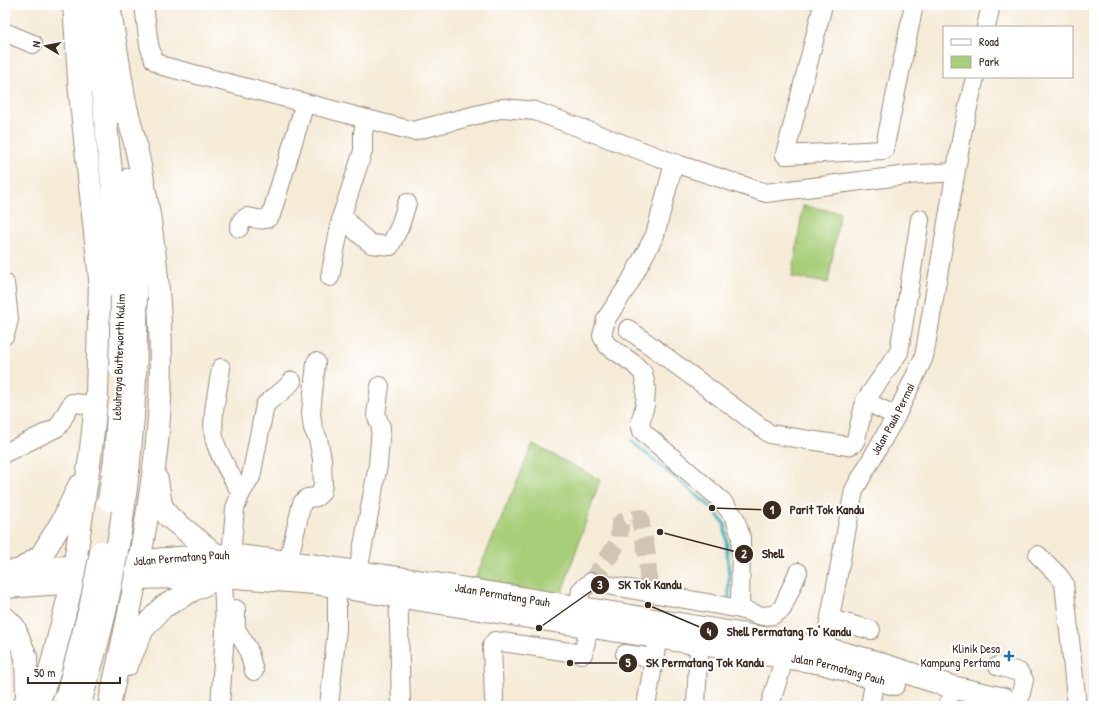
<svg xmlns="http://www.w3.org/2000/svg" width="1099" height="711" font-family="'Patrick Hand',sans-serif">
  <rect width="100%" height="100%" fill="#fff"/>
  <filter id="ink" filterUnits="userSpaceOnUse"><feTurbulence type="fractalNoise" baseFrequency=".025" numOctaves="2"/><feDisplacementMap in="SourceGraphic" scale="8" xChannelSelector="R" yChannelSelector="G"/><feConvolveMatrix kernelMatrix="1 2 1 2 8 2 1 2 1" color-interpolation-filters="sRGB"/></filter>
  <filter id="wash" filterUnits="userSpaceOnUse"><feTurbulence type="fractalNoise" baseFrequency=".012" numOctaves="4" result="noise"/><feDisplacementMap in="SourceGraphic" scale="16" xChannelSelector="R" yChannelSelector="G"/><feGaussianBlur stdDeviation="0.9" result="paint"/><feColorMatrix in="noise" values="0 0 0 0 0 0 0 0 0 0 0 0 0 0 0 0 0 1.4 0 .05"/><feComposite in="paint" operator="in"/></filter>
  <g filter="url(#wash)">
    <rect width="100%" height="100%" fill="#f5ebd7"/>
    <!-- green -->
    <path fill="#a7ce78" stroke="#717c4b" d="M803,206L840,212L828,283L792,277Z
      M533,444L600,480L560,598L475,579Z"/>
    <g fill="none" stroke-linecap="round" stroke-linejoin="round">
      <!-- stream -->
      <path stroke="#44b4bd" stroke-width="3.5" d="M631,441L712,508L725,525L729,575V598"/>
    </g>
  </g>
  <g filter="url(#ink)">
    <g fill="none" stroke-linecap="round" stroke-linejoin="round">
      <!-- minor-tunnel -->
      <path stroke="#d0c4b2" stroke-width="18" stroke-dasharray="18 9" stroke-linecap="butt" d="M591,582L612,552L619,540L620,524L622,522L640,518L647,555L649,593"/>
      <defs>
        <g id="minor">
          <path d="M144,5L149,45L154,60L163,66L413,131L504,108L535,111L674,163L766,193L908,175L955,172"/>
          <path d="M823,5L785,155L884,150L914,5"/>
          <path d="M986,27L991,5"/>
          <path d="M5,33L9,34L33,44"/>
          <path d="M674,163L655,235L629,284L606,319L602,336L607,345L634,364L643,373L646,387L645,405L640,423L642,431L722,501L735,518L741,537L740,609"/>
          <path d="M342,215L357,232L371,244L390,246L400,226L407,203"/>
          <path d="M239,228L242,220L247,217C255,218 265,223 271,215L305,103"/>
          <path d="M330,277L342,215L363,151V133L366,119"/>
          <path d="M628,329L770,434L848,446L853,444L856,439L865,401"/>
          <path d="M5,335L9,319L5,283"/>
          <path d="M221,368C218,390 211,415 214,437C216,451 233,479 241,493"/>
          <path d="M896,416L865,401L899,352L920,219"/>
          <path d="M5,453L58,427L72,403L96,405"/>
          <path d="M1038,555L1059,576L1064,583L1077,706"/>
          <path d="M231,556L235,508L241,493L251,477L265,405C275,395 283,393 292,381"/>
          <path d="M288,562L302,503L307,498L317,497L321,493L323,485L322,459L318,439L313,428L311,413L316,362"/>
          <path d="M358,572L378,465L381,427L376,415L380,386"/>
          <path d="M398,583L401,706"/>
          <path d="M236,609V629L248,649L254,671"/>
          <path d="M830,619L871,630"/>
          <path d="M576,620L581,590L591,582L740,609L762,616L773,615L782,609L798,572"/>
          <path d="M625,654L654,658"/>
          <path id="s1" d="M822,660L854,490L896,416L924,357L963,129L975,77"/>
          <path d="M998,666L1019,672L1024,680L1018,706"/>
          <path d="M494,699L492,645L495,641L583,654L589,627"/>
          <path d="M220,706L225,632L223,576"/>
          <path d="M329,706L337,629V586"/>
          <path d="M646,706L658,637"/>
          <path d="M696,706L698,661L700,644"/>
          <path d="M770,706C774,689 781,674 784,657"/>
          <path d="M870,706L875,678"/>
          <path d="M947,706L949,702"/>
        </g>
        <g id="major">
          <path id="s2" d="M5,572L216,555L238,556L288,562L398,578L824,648L865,659L952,687L1004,699L1014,706"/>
          <path id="s3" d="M5,587L136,578L223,576L314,583L822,663L894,684"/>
        </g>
        <path id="highway" d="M88,5L103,97L112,181L122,297
          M109,5L125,103L126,116
          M130,179L136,297
          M157,480L161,505L168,516L216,555
          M19,571L41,556L63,520L79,486
          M5,618L14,627L26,657L27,696L25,706
          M127,665L143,629L163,607L191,591L223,576
          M110,701C127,624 144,546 154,468C170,347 157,220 125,103
          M37,706L50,671L72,584L90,457L97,396L100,279L80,93L74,5"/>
      </defs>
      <!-- minor casing -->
      <use href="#minor" stroke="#988a7a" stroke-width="20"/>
      <!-- major casing -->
      <use href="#major" stroke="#988a7a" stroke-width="24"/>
      <!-- highway casing -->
      <use href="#highway" stroke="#988a7a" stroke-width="24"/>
      <!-- minor -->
      <use href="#minor" stroke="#fff" stroke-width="18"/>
      <!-- major -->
      <use href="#major" stroke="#fff" stroke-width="22"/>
      <!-- highway -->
      <use href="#highway" stroke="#fff" stroke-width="22"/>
      <defs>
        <path id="highway-bridge" d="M120,368L122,297
          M109,500L115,459L118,413
          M67,695L91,604L101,552
          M79,706C89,673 99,640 106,607C128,505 138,400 136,297"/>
      </defs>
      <!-- highway-bridge casing -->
      <use href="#highway-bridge" stroke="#988a7a" stroke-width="24" stroke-linecap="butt"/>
      <!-- highway-bridge -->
      <use href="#highway-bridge" stroke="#fff" stroke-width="22"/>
    </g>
  </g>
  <!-- markers -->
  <path fill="#1f6fb2" stroke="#fff" stroke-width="1.5" d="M1007 650h4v4h4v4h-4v4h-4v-4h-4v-4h4z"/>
  <g text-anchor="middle" stroke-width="4" stroke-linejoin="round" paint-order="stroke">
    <!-- street labels -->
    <g font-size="12" fill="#3b2a1e" stroke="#fff">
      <text transform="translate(119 357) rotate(-88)" y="4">Lebuhraya Butterworth Kulim</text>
      <text dy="4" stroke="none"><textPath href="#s1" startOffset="254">Jalan Pauh Permai</textPath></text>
      <text dy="4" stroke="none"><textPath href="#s2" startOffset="177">Jalan Permatang Pauh</textPath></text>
      <text dy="4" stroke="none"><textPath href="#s2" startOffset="501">Jalan Permatang Pauh</textPath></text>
      <text dy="4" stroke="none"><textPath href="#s3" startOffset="841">Jalan Permatang Pauh</textPath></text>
    </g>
    <!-- poi labels -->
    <g font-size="12" fill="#3b2a1e" stroke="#fff" text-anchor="end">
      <text x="1000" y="653">Klinik Desa<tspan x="1000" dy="14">Kampung Pertama</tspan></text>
    </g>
  </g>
  <!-- callouts -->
  <path fill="none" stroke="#3b2a1e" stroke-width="1.5" d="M712 508L772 510M660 532L744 554M539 628L600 585M648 605L709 631M570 663L628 663"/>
  <g fill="#3b2a1e" stroke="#fff" stroke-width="1.5">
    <circle cx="712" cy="508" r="4"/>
    <circle cx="660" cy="532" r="4"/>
    <circle cx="539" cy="628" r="4"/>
    <circle cx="648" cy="605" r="4"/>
    <circle cx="570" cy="663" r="4"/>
    <circle cx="772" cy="510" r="10"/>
    <circle cx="744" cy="554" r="10"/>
    <circle cx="600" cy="585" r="10"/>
    <circle cx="709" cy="631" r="10"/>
    <circle cx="628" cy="663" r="10"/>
  </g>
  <g font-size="12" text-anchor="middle" font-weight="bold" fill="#fff">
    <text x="772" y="514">1</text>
    <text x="744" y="558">2</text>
    <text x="600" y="589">3</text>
    <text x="709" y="636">4</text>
    <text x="628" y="667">5</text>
  </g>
  <g font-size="13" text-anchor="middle" font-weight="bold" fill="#3b2a1e" stroke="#fff" stroke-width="4" stroke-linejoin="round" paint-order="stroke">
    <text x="827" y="514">Parit Tok Kandu</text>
    <text x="773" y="558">Shell</text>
    <text x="650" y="589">SK Tok Kandu</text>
    <text x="789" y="636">Shell Permatang To' Kandu</text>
    <text x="705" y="667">SK Permatang Tok Kandu</text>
  </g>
  <!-- margin -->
  <rect width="1099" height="711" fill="none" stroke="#fff" stroke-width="20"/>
  <!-- legend -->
  <rect x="943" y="26" width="130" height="52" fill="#ffffff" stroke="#b1aaa5"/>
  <rect x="951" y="39" width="20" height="6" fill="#ffffff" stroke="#b1aaa5"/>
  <text x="979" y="46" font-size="12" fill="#3b2a1e">Road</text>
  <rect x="951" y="56" width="20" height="12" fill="#a7ce78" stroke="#b1aaa5"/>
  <text x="979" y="66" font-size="12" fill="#3b2a1e">Park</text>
  <!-- north arrow -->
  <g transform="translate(46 46) rotate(280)" stroke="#ffffff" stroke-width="3" paint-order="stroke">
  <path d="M0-3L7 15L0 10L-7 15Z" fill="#3b2a1e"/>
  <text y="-6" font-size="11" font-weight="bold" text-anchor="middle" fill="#3b2a1e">N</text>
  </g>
  <!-- scale -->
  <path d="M28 677v6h92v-6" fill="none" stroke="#3b2a1e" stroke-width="2"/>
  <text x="34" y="677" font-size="12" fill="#3b2a1e" stroke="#ffffff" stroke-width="3" paint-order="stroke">50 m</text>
</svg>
